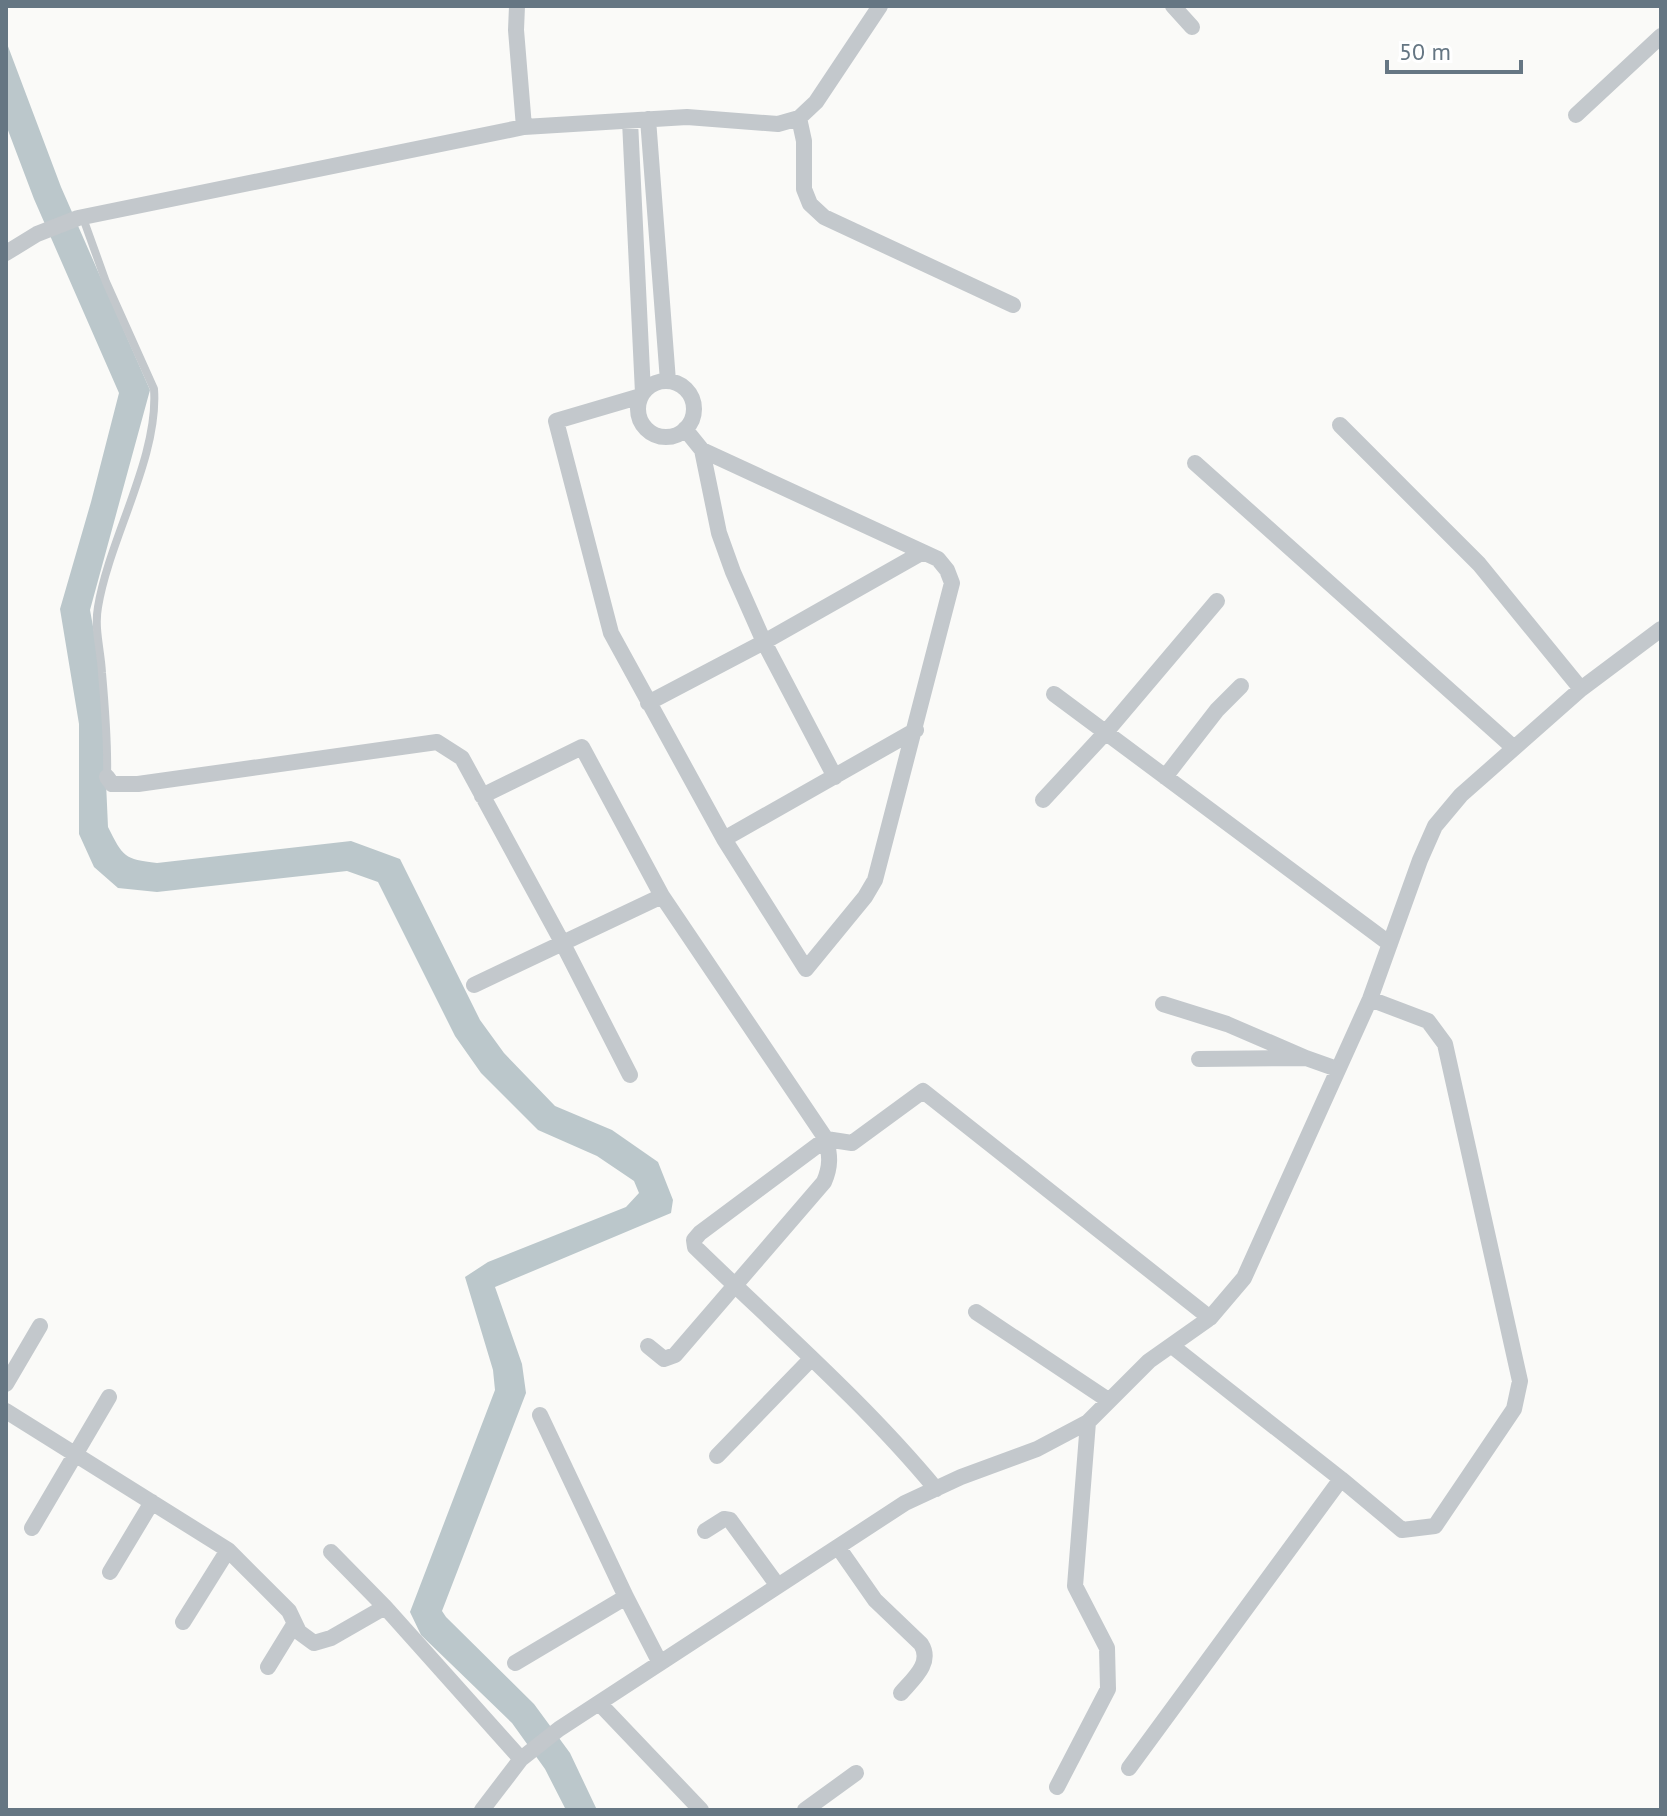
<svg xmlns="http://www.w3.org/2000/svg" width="1667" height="1816" font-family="'PT Sans',sans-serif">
  <rect width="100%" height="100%" fill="#fafaf8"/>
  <!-- water -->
  <path fill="#bbc7cb" d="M6,41L61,187L150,390L90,610L101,670L108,827C123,857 124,859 157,863L351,841L400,859L480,1020L504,1053L555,1106L612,1130L658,1162L673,1200L671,1213L495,1287L522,1364L526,1393L442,1611L446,1617L534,1704L570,1753L597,1810H566L545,1769L512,1723L421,1635L410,1612L495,1390L493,1370L465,1277L488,1262L626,1207L639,1193L634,1181L597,1156L538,1130L481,1073L455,1036L378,882L347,871L157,892L118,888L94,867L79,834V724L60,609L91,502L119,393L34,199L6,125Z"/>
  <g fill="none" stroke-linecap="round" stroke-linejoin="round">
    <!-- lane -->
    <path stroke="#c3c8cc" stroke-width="8" d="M83,218L106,282L154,389C159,457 109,539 98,607C94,629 101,651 102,673C105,707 108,743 107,777"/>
    <!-- street -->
    <path stroke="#c3c8cc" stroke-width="16" d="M517,6L516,30L524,127
      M1173,6L1192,27
      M1576,115L1661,36
      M799,118L804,141V189L810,204L824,217L1013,305
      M648,119L668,381
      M630,121L643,393
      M6,253L37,234L78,218L524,127L687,117L778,124L799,118L816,102L880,6
      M638 409a28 28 0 1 1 56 0a28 28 0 1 1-56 0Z
      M641,396L556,421L611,633L724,839L806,969L865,897L875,880L952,583L947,570L938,559L702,450
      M1340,425L1479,564L1581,689
      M685,429L702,450L719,533L733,572L764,642L835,777
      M1195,463L1514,748
      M1054,694L1390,944
      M648,703L764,642L923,552
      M107,777L112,784H138L437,742L462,758L562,942L630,1075
      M1165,777L1217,710L1241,686
      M482,796L582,747L662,896L826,1139L852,1143L923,1091L1210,1318
      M1043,800L1106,732L1217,601
      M724,839L916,730
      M474,985L662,896
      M1163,1004L1227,1024L1306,1058
      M1199,1059L1306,1058L1337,1069
      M976,1312L1108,1400
      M648,1346L664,1359L675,1355L824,1182C831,1166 830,1155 826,1139L700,1233L694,1240L695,1247C776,1326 863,1401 936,1489
      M1172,1346L1341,1479L1402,1530L1435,1526L1514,1409L1520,1381L1445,1044L1428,1021L1370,999
      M6,1384L40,1326
      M6,1411L228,1550L289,1611L299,1632L314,1643L331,1638L385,1607
      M540,1415L626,1597L660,1663
      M717,1456L811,1359
      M32,1528L109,1397
      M705,1531L724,1519L730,1520L778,1586
      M838,1547L875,1600L921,1644C933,1663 913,1679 901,1693
      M331,1552L385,1607L521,1759
      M110,1572L152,1502
      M183,1622L228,1550
      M515,1663L626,1597
      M268,1667L295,1623
      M599,1703L701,1810
      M1129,1768L1341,1479
      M1057,1787L1108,1689L1107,1648L1075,1586L1088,1422
      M482,1810L521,1759L559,1729L905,1503L961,1477L1037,1449L1088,1422L1149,1361L1210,1318L1244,1278L1370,999L1420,860L1435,826L1461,795L1581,689L1661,629
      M805,1810L856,1773"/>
  </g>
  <!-- border -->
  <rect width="1667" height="1816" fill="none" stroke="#657683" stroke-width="16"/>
  <!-- scale -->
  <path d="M1387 60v12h134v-12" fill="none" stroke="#657683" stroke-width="4"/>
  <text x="1399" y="60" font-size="24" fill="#657683" stroke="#ffffff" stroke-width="6" paint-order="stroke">50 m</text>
</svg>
